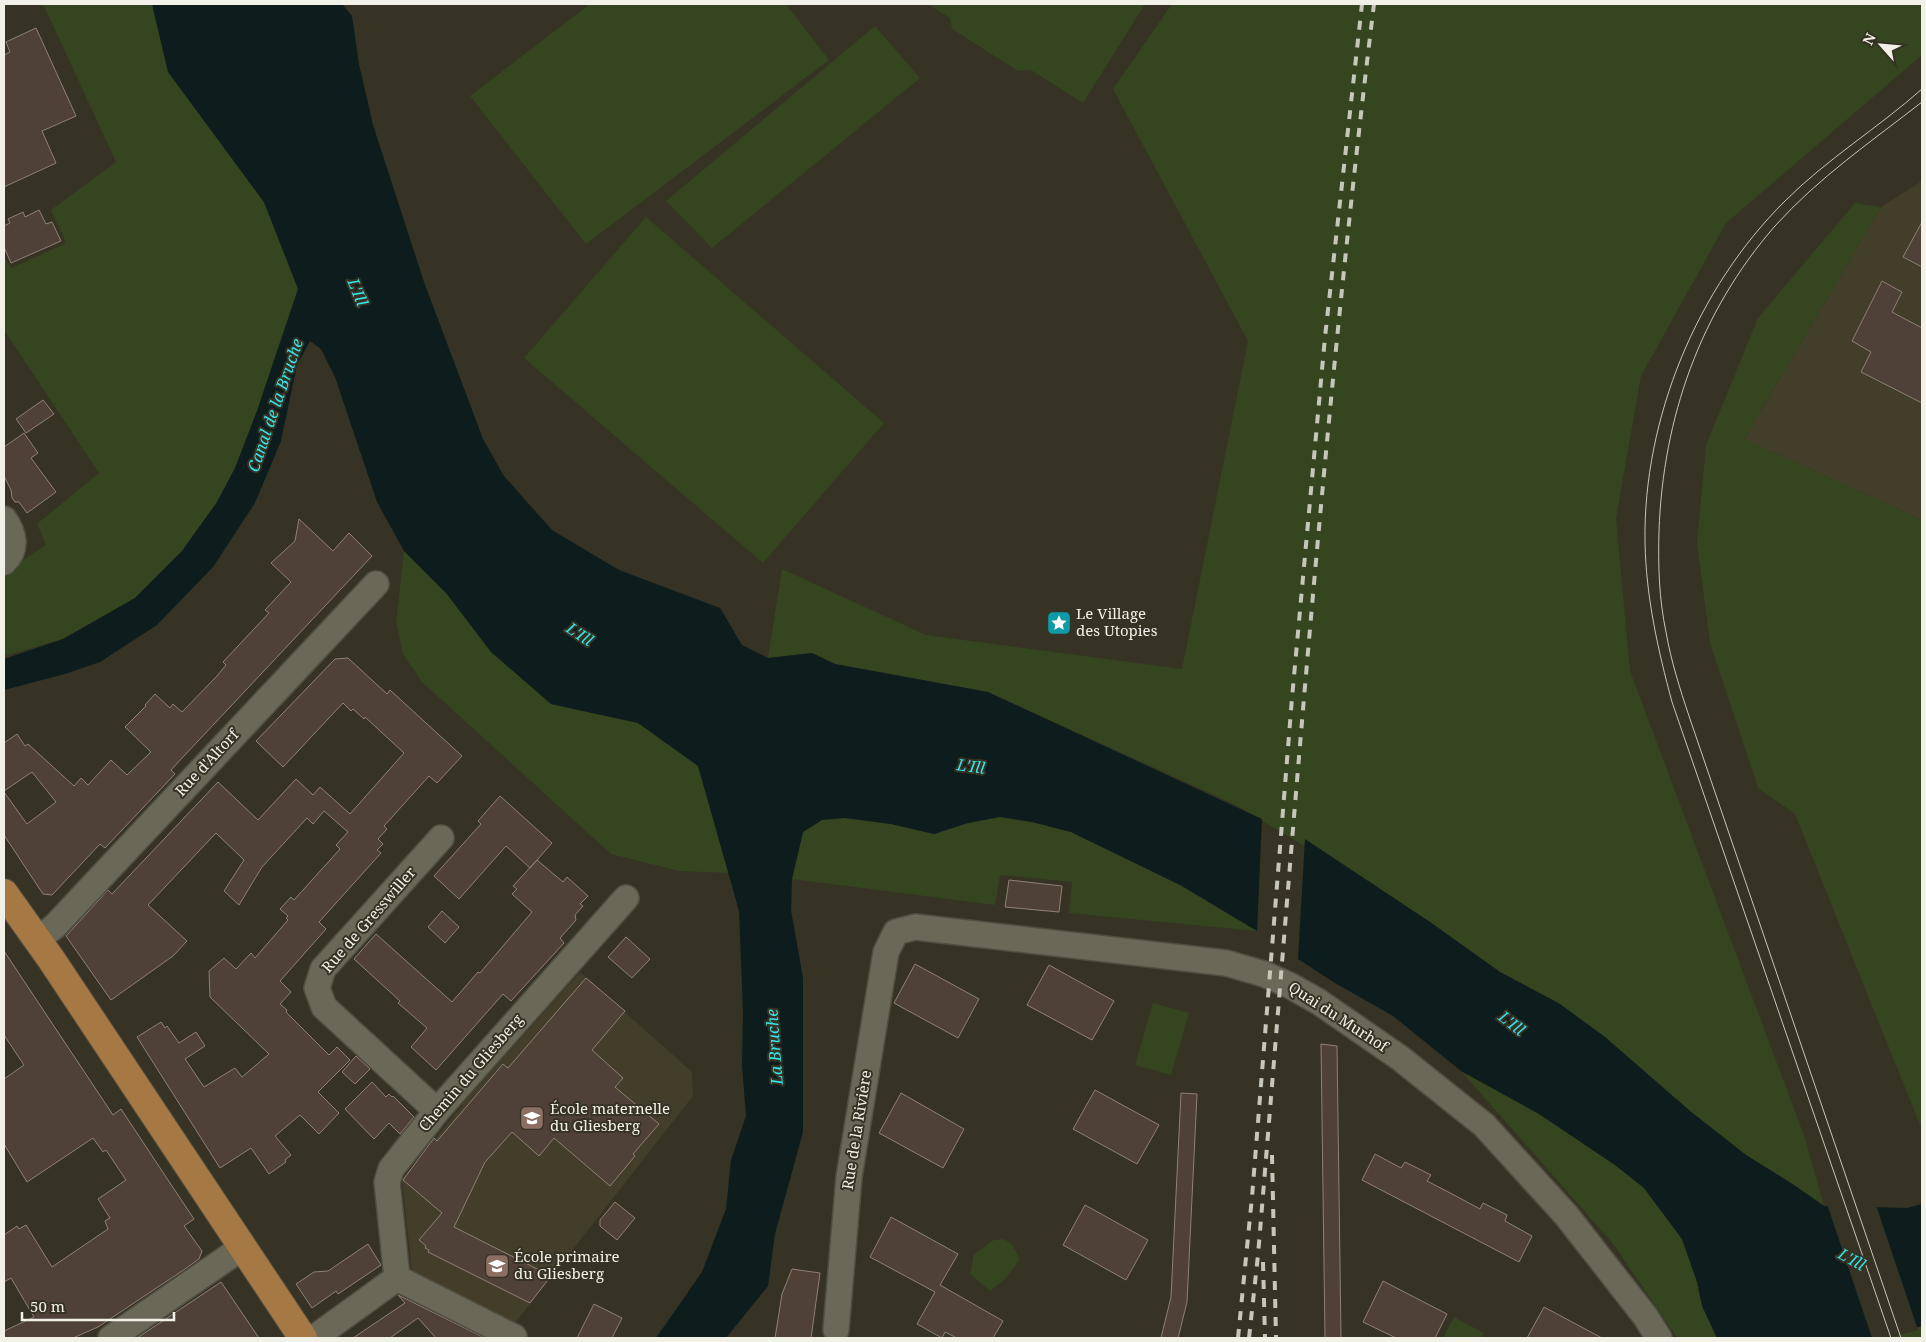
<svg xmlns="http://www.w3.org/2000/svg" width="1926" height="1342" font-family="'Noto Serif',serif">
  <rect width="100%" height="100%" fill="#363324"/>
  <!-- built -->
  <path fill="#423e29" d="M1922,181V520L1744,439L1881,207Z
    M580,972L692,1072L693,1096L512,1327L419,1280L412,1271L402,1179L463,1105L462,1104Z"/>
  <!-- green -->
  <path fill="#34451f" d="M43,4H152L168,72L264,202L298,289L257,411L235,468L217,502L182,551L135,598L63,639L4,656V573L46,545L37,524L99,473L4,330V257L11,268L66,243L51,210L116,162Z
    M590,4H786L829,60L586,244L470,96Z
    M928,4H1145L1083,103L1031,70L1018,71L952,29L950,18Z
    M1172,4H1922V55L1726,223L1641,376L1616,518L1630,671L1805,1138L1824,1206L1794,1185L1746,1155L1690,1111L1605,1037L1560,1004L1500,972L1430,922L1236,805L988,692L835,664L812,653L768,658L782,569L926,635L1182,669L1248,341L1113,89Z
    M875,26L920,78L712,248L666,201Z
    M1855,203L1881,207L1744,439L1922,520V1130L1795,814L1758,788L1710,643L1697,543L1706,445L1758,318Z
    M646,217L884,423L763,563L524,358Z
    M404,551L446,593L551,704L638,723L698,765L729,873L679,871L611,854L422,682L403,654L396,622Z
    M1000,817L1032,822L1071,832L1182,886L1257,931L1069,913L1072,882L1000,875L995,905L792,879L803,832L822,820L845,818L891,824L934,834L968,823Z
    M1153,1003L1189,1013L1171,1075L1135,1065Z
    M1461,1071L1539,1114L1615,1165L1644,1188L1682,1239L1697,1282L1702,1306L1717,1338H1677L1615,1246Z
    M1003,1239L1011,1243L1020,1259L1006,1278L990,1291L970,1274L974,1254L994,1240Z
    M1454,1317L1484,1333L1481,1338H1443Z
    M1922,1326V1338H1883Z"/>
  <!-- water -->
  <path fill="#0d1d1d" d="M152,4H342L352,16L359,64L373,125L424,282L483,439L504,476L552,530L619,570L720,608L742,645L768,658L812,653L835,664L988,692L1262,819L1257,931L1182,886L1071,832L1032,822L1000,817L968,823L934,834L891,824L845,818L822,820L803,832L792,879L791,910L803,978V1132L775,1234L768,1286L726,1338H656L702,1272L726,1209L731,1160L746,1116L742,1065L743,1012L739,911L698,766L638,723L551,704L491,652L446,593L404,551L377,502L335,377L321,349L310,341L297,365L281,441L255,503L213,567L157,625L100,662L65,674L4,690V659L63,639L135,598L182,551L217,502L235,468L257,411L298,289L264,202L168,72Z
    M1305,839L1430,922L1500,972L1560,1004L1605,1037L1690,1111L1746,1155L1794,1185L1824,1206L1907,1208L1922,1204V1326L1883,1338H1717L1702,1306L1697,1282L1682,1239L1644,1188L1615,1165L1539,1114L1461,1071L1393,1016L1335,983L1298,959Z"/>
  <!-- pier -->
  <path fill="#363324" d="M1827,1204L1876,1205L1918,1330L1888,1338H1872Z"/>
  <!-- building -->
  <path fill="#4f4137" stroke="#908076" d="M36,28L76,116L42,131L56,163L4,187V55L10,52L6,42Z
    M39,210L46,224L52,222L61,241L11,263L4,247V226L10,223L8,219L23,212L25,217Z
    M1922,222V267L1903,257Z
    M1882,281L1902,292L1892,312L1922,328V403L1861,372L1871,352L1852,341Z
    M43,400L54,414L26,433L16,419Z
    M24,433L38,453L31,458L56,492L27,513L19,502H15L12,498L11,490L4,476V447Z
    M299,519L333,551L349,533L372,556L183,757L171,770L175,774L105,848L100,844L52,895L43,894L4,835V792L27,824L56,802L32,772L4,791V743L17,734L25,746L28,744L74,786L81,778L88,785L111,760L127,775L151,752L125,727L146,706L145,705L155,694L170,708L173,704L182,712L217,676L226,665L223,662L269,613L265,610L291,582L271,563L295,541Z
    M348,658L387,694L390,690L462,756L437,783L429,776L384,826L387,829L378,839L383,844L377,850L381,853L319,922L326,929L280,981L291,992L280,1004L287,1010L286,1012L329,1055L337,1047L350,1060L318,1092L339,1113L319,1134L300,1115L275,1136L291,1155L285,1160L286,1162L269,1174L251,1148L220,1168L137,1037L161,1022L165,1028L167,1026L179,1043L196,1032L205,1046L185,1059L204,1087L235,1068L242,1077L269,1054L210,997L209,971L224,958L236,969L251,953L255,958L288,920L286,918L288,916L280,909L291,897L294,900L340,849L336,845L348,832L324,811L313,824L307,818L262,867L239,905L224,891L244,860L216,833L148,905L187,941L173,956L111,1000L66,936L108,890L112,894L218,782L258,820L296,779L313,795L320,787L350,814L404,753L365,717L364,719L353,709L351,711L343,703L283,767L256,741L335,659Z
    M500,796L552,843L530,868L506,846L459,899L434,876L481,824L478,821Z
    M537,860L563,882L567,877L588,896L580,904L583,906L575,915L576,920L560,938L564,943L511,1001L503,994L436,1070L411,1047L427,1028L398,1003L400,1001L354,959L376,934L452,1002L478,972L480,973L532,912L512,894L517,889L513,886Z
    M1009,880L1062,886L1059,912L1005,907Z
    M442,911L459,927L445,943L428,927Z
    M626,937L650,959L632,978L608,957Z
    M4,951L113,1115L121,1109L172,1186L194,1219L184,1226L202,1251L199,1259L182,1271L98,1327L73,1338H4V1331L34,1317L11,1278L4,1282V1235L17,1226L19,1229L26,1225L52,1267L108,1229L105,1221L110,1218L98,1199L126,1180L106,1150L103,1152L93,1138L27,1182L4,1144V1079L24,1065L4,1035Z
    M915,964L979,999L958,1038L894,1003Z
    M1049,965L1114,1001L1092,1040L1027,1005Z
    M586,978L625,1011L592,1050L623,1078L615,1087L659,1124L633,1154L635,1156L610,1186L554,1138L539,1156L512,1132L485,1162L454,1227L551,1276L530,1303L428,1252L429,1250L425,1248L426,1246L419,1240L442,1213L403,1180L434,1138L437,1141L503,1064L508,1068Z
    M1321,1044L1337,1046L1341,1338H1325Z
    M356,1056L370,1069L355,1084L342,1072Z
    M372,1082L386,1097L389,1094L392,1097L393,1096L414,1117L400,1134L389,1123L374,1139L345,1109Z
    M1095,1090L1159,1125L1137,1164L1073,1129Z
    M901,1093L964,1129L943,1168L879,1133Z
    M1181,1093L1197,1094L1187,1302L1178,1338H1161L1171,1297Z
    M1375,1154L1401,1168L1405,1162L1431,1175L1427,1181L1454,1195L1480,1209L1483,1203L1507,1215L1505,1221L1532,1236L1519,1262L1362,1180Z
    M615,1202L635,1218L617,1240L600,1226V1220Z
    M1085,1205L1148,1240L1126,1280L1063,1245Z
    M891,1217L958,1254L940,1285L1003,1321L993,1338H957L945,1332L942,1338L917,1324L935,1292L870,1257Z
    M368,1244L381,1265L338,1294L336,1291L312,1308L296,1284L314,1272L328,1271Z
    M792,1269L820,1273L811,1338H775L782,1294Z
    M1383,1281L1447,1314L1435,1338H1396L1363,1322Z
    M221,1282L259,1338H137Z
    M398,1295L485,1338H436L418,1318L390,1338H353L405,1303Z
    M594,1304L622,1318L612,1338H577Z
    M1544,1307L1602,1338H1527Z"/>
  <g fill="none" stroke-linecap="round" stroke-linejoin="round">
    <defs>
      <path id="minor" d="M4,519C14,533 18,549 4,562
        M37,940L55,926L376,584
        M437,1111L324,1007L317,988L323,969L441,838
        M397,1278L514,1337
        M836,1330L849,1177L886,952L896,932L915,927L1226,963L1264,974L1289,985L1319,1002L1400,1058L1484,1125L1566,1215L1645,1316L1659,1338
        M111,1338L243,1247
        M314,1338L397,1278L387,1182L391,1169L437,1111L626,898"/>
      <path id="major" d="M4,893L51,959L303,1338"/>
    </defs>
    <!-- minor casing -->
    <use href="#minor" stroke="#504e41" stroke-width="28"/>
    <!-- major casing -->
    <use href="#major" stroke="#504e41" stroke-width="30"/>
    <!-- minor -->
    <use href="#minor" stroke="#6a6857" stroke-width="25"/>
    <!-- major -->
    <use href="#major" stroke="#a67844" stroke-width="28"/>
    <!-- tram -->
    <path stroke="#c7c6bb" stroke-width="1" d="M1891,1338L1672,702C1658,650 1646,597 1645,542C1643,419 1697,288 1785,201C1827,159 1878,128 1922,89
      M1901,1338L1689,716C1680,689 1671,661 1666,632C1659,599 1658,565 1659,531C1663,418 1700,312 1775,226C1818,178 1872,141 1922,102"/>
    <!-- rail -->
    <path stroke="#c7c6bb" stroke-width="4" stroke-dasharray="9 9" stroke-linecap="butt" d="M1272,1155L1276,1338
      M1263,1262L1265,1338
      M1238,1338L1252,1197L1292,698L1325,337L1362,4
      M1249,1338L1258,1255C1293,837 1323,420 1374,4"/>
  </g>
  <!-- icons -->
  <defs>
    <symbol id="sight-square" viewBox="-11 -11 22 22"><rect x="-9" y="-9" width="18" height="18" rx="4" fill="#0f9aa8" stroke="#363324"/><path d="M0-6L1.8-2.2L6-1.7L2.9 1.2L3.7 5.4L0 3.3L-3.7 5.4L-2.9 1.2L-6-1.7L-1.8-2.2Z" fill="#fff"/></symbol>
    <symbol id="school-square" viewBox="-11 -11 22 22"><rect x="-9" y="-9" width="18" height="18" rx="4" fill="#8d6e63" stroke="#363324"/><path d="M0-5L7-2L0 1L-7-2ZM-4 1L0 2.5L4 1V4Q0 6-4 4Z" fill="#fff"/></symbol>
  </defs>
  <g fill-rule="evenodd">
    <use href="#sight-square" x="1045" y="609" width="28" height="28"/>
    <use href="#school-square" x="518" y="1104" width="28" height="28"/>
    <use href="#school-square" x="483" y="1252" width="28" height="28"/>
  </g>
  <g text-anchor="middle" stroke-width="4" stroke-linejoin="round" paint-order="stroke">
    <!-- poi labels -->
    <g font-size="15" fill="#f2f1e7" stroke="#363324" text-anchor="start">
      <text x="1076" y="619">Le Village<tspan x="1076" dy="17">des Utopies</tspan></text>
      <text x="550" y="1114">École maternelle<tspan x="550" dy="17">du Gliesberg</tspan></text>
      <text x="514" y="1262">École primaire<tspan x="514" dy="17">du Gliesberg</tspan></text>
    </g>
    <!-- street labels -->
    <g font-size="15" fill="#f2f1e7" stroke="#363324">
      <text transform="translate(207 763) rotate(-47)" y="5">Rue d'Altorf</text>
      <text transform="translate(369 920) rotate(-49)" y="5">Rue de Gresswiller</text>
      <text transform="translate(1338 1017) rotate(33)" y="5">Quai du Murhof</text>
      <text transform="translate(471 1073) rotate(-49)" y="5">Chemin du Gliesberg</text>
      <text transform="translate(857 1130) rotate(-81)" y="5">Rue de la Rivière</text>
    </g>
    <!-- water labels -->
    <g font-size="16" font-style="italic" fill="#34e5ea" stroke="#363324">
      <text transform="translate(358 292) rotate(68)" y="6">L'Ill</text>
      <text transform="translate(275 405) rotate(-71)" y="6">Canal de la Bruche</text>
      <text transform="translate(580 634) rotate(34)" y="6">L'Ill</text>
      <text transform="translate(971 766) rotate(8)" y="6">L'Ill</text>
      <text transform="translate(1512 1023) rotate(38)" y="6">L'Ill</text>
      <text transform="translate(774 1047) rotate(-94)" y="6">La Bruche</text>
      <text transform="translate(1852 1259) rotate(30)" y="6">L'Ill</text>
    </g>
  </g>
  <!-- border -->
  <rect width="1926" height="1342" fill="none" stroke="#f2f1e7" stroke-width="10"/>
  <!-- north arrow -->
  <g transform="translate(1881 45) rotate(297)" stroke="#363324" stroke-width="4" paint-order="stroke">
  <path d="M0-4L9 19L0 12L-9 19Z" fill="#f2f1e7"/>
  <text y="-8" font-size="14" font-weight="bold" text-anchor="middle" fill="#f2f1e7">N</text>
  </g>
  <!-- scale -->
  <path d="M22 1312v8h152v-8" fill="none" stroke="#f2f1e7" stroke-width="2.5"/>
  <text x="30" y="1312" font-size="15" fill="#f2f1e7" stroke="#363324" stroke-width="4" paint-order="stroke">50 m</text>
</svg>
